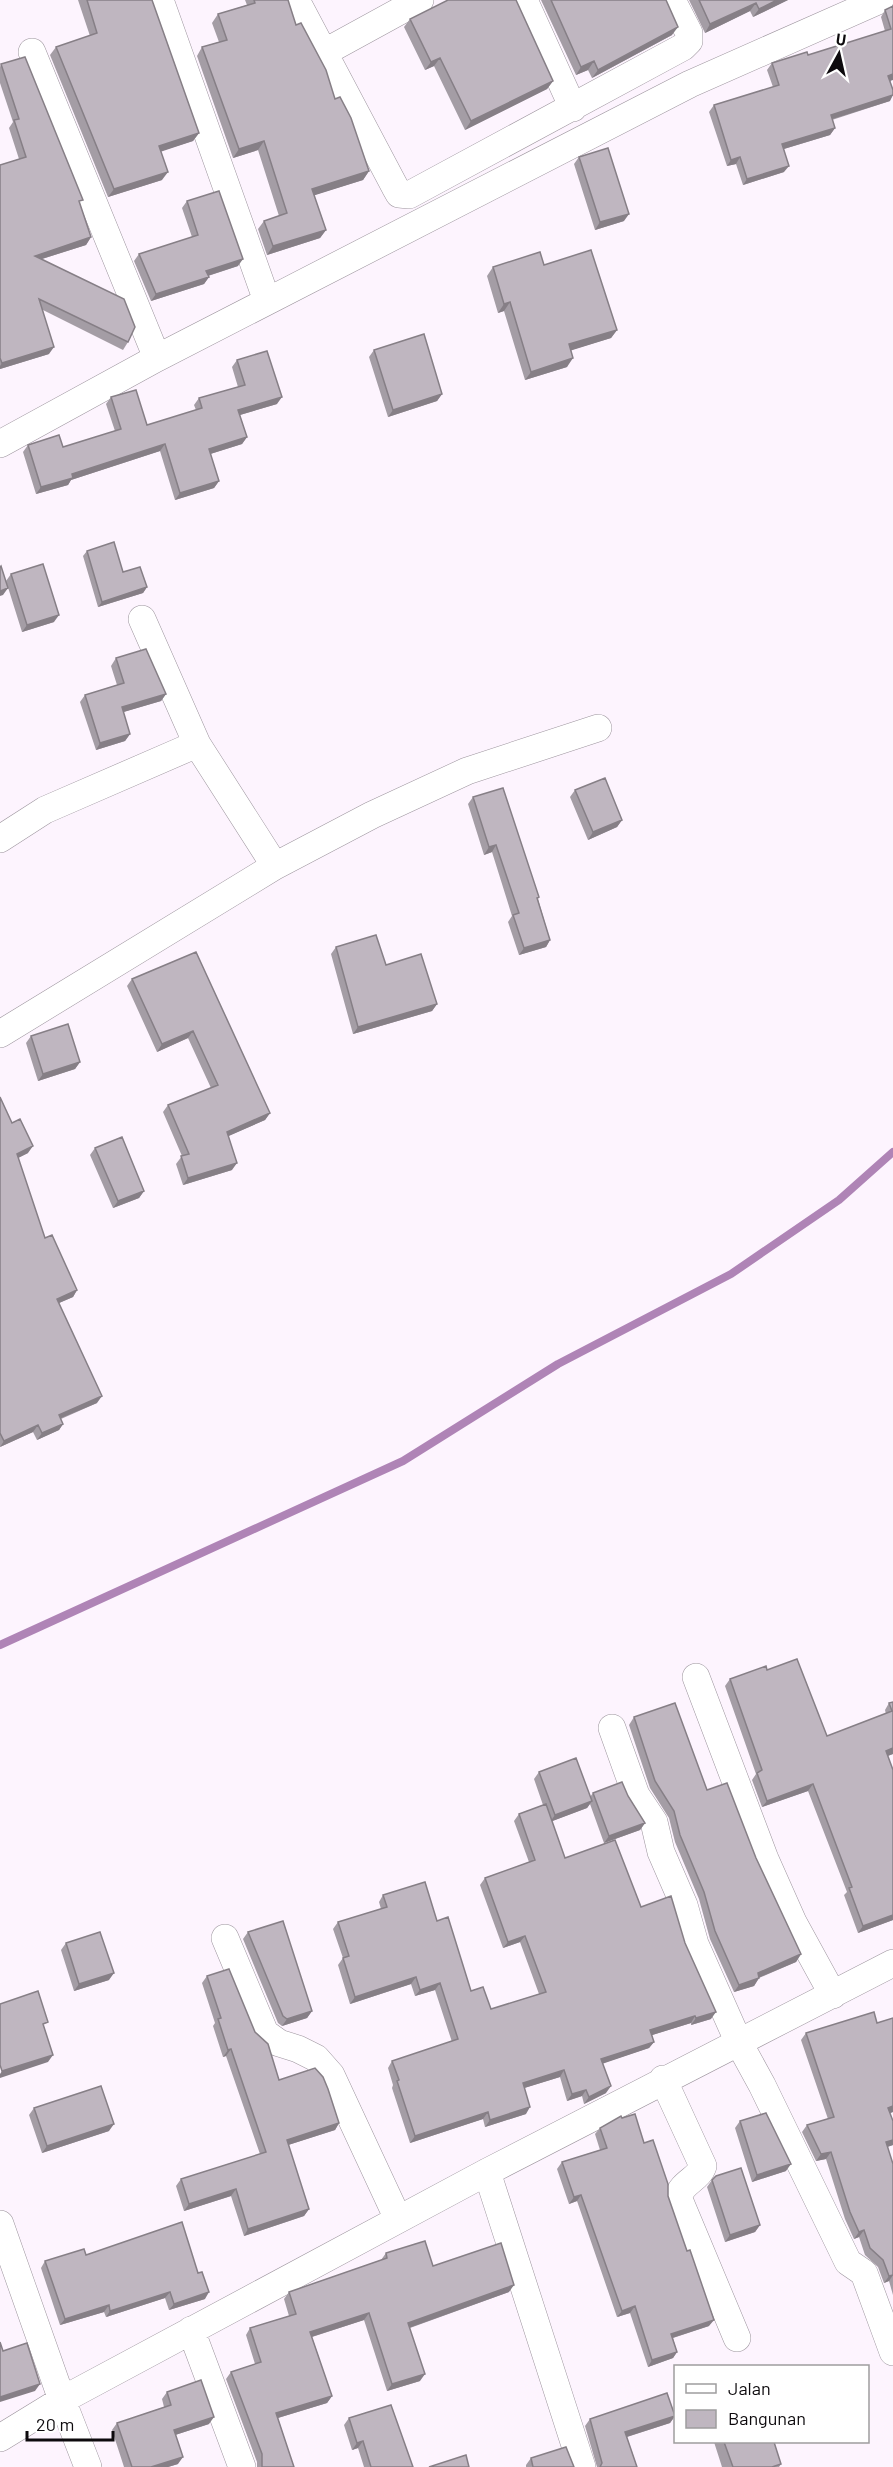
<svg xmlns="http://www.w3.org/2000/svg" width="893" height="2467" font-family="Barlow,sans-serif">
  <rect width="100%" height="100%" fill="#fdf4fe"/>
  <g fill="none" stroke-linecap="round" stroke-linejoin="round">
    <!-- stream -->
    <path stroke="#af84b6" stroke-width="8" d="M0,1645L403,1461L558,1364L731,1274L839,1200L893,1152"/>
    <defs>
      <path id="minor" d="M160,0L267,301
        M296,0L395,187L399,194L409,195L683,47L689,41V33L672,0
        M524,0L573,108
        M32,52L157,358
        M325,52L420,0
        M0,444L157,358L690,84L880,0
        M142,619L197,744L275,866
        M0,839L45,810L197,744
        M0,1034L275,866L372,815L467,771L598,728
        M696,1677L765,1859L793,1922L833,1995
        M612,1728L636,1795L654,1822L661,1852L684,1905L695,1944L739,2043L762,2085L848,2262L864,2273L893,2352
        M225,1938L265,2033L279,2043L298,2049L316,2058L331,2075L398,2219
        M663,2079L703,2166C699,2179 682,2182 678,2197L737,2338
        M487,2172L582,2467
        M0,2224L62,2400L0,2438
        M191,2330L242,2467
        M88,2467L62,2400L487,2172L893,1963"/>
    </defs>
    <!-- minor casing -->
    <use href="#minor" stroke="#9d959e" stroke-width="28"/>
    <!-- minor -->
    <use href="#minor" stroke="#fff" stroke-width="27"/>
  </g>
  <!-- wall -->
  <path fill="#a49da5" d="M78,0H152L199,133L193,141L161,151L162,180L108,197L50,55L56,47L90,36Z
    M245,0H288L296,25L335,99L369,171L363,180L314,195L326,230L320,238L267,255L258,229L264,221L279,216L258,150L233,158L197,56L202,47L219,42L212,23L218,14L247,5Z
    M541,0H666L672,35L592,78L588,70L576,75Z
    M689,0H788L753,17L750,11L705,33Z
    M893,6L890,101L832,120L835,128L830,135L784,149V172L743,185L736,164L727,166L709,112L714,105L773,87L767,70L772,63L808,55L885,31L881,17L885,10Z
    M410,19L553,81L547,89L465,130L434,66L425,70L404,27Z
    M1,64L80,204L91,237L86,245L42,259L128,342L123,350L43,310L49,354L0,369V165L19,159L9,128L13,122L0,83V67Z
    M579,157L624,221L595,230L574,164Z
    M187,201L238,266L208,276L209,277L204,284L151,301L134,261L139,254L192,237L182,208Z
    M544,265L617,330L611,338L571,350L567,367L525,380L504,311L498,313L487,276L493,267Z
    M374,350L442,394L437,401L388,417L369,357Z
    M237,360L277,404L240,415L247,437L242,444L210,454L219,481L214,488L175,500L160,451L71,480L68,485L36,494L23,452L28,445L63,447L115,431L106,404L111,397L147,425L196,410L194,405L199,398L238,387L232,367Z
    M87,551L123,572L147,587L143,593L98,607L83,556Z
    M11,574L54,622L22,632L6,581Z
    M116,658L166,694L161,701L123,712L130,734L125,741L96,750L80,702L85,695L117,685L111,666Z
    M575,790L622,820L617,827L588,840L570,797Z
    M473,797L539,897L538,899L550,940L546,947L519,955L508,922L512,916L492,852L484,855L468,804Z
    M336,947L386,965L437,1004L432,1011L353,1034L331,954Z
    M196,952L270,1113L265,1120L228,1136L232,1170L183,1185L176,1164L182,1156L163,1112L168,1105L211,1088L188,1038L157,1052L127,986L132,979Z
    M31,1036L80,1062L75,1069L38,1081L26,1043Z
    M0,1097L12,1123L28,1153L18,1158L45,1238L77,1290L73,1297L59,1303L97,1403L61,1419L63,1424L59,1430L37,1440L33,1432L0,1447Z
    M95,1148L144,1191L139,1198L113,1208L90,1155Z
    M767,1670L827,1736L886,1714L885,1710L889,1703L893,1702V1754L888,1756L893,1920L858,1933L844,1895L847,1892L808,1791L762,1807L752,1780L756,1774L725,1686L730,1679Z
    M634,1717L707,1790L756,1858L801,1954L796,1962L759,1978L754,1986L734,1992L710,1939L699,1899L675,1842L669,1818L650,1788L629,1725Z
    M539,1772L590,1797L593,1793L628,1796L645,1823L640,1830L604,1843L590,1804L587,1808L552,1821L565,1858L641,1907L685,1943L711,2019L691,2025V2023L652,2035L654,2042L649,2048L603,2063L606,2093L584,2104L582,2096L567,2101L560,2077L524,2088L526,2114L485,2127L483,2119L410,2143L392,2088L393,2085L388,2068L392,2061L452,2042L435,1990L415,1996L411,1984L350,2004L338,1965L343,1958L333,1929L338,1922L381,1909L379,1902L383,1895L437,1921L471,1991L491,2009L539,1994L520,1942L503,1948L480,1885L485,1878L529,1862L514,1821L519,1814L543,1805L534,1779Z
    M248,1932L312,2011L307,2018L282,2026L278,2023L243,1939Z
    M66,1943L109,1980L74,1991L61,1950Z
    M207,1976L255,2032L279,2080L339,2123L335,2130L288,2145L309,2209L304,2216L244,2236L231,2196L184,2211L176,2186L181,2179L260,2154L226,2056L223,2057L213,2026L215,2023L202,1983Z
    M893,2018V2112L890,2113L893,2121V2145L887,2147L893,2164V2295L889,2281L884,2283L878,2267L865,2255L859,2237L854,2239L845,2219L826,2159L816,2161L802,2132L807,2125L828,2119L801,2040L806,2033L877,2023Z
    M34,2108L109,2131L42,2153L29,2115Z
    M622,2118L644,2143L668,2196L709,2326L673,2338L677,2352L673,2358L648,2367L630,2313L617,2317L577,2201L569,2204L557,2169L562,2162L600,2150L595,2134L600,2128Z
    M740,2121L786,2171L752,2182L735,2128Z
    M712,2180L760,2225L755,2232L725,2242L707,2187Z
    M386,2253L433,2266L509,2292L410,2328L420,2381L387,2391L364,2320L312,2337L332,2396L327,2403L278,2418L294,2467H257V2462L226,2379L231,2372L255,2364L246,2335L250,2328L289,2316L284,2299L289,2292L381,2260Z
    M86,2255L205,2299L169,2310L165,2298L106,2317L104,2312L60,2325L41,2268L45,2261Z
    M167,2392L209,2424L175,2435L178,2464L168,2467H124L112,2430L117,2423L164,2407L162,2399Z
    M675,2416L670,2423L627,2437L637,2467H597L585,2426L590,2419Z
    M349,2418L413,2467H364L358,2448L352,2450L344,2425Z
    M714,2442H774L781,2464L779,2467H722Z
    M531,2458L574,2467H526V2465Z"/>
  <!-- shaded-wall -->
  <path fill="#867f86" d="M777,0H788L753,17L759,9Z
    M756,3L750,11L705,33L710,24Z
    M678,27L672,35L592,78L598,70Z
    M440,58L434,66L425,70L431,62Z
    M594,61L588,70L576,75L581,67Z
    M893,74V80L884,83L888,76Z
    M553,81L547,89L465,130L471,121Z
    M893,95L890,101L826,121L831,115Z
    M835,128L830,135L777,151L782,144Z
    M199,133L193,141L154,154L159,146Z
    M264,141L258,150L233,158L239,149Z
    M740,157L736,164L727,166L731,160Z
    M789,166L784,172L743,185L747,179Z
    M369,171L363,180L306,198L312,189Z
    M168,172L162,180L108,197L114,189Z
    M629,214L624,221L595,230L600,222Z
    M326,230L320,238L267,255L273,246Z
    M91,237L86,245L29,263L35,256Z
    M243,259L238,266L201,278L206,271Z
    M209,277L204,284L151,301L156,294Z
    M510,302L504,311L498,313L504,304Z
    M617,330L611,338L563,353L569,344Z
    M54,347L49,354L0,369V366L2,363Z
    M573,358L567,367L525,380L531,372Z
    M442,394L437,401L388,417L393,410Z
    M282,397L277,404L233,417L238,410Z
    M247,437L242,444L204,456L209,449Z
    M165,444L160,451L71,480L68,485L36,494L41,487L72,474Z
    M219,481L214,488L175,500L180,493Z
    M147,587L143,593L98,607L102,602Z
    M8,588L3,595L0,596V591Z
    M59,615L54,622L22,632L27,625Z
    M166,694L161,701L117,714L122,707Z
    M130,734L125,741L96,750L100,743Z
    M622,820L617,827L588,840L593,832Z
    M496,845L492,852L484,855L489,847Z
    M550,940L546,947L519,955L524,948Z
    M437,1004L432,1011L353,1034L358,1027Z
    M193,1031L188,1038L157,1052L162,1044Z
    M80,1062L75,1069L38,1081L43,1074Z
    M270,1113L265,1120L222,1139L227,1132Z
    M33,1146L28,1153L12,1161L17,1154Z
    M237,1163L232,1170L183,1185L188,1178Z
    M144,1191L139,1198L113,1208L118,1201Z
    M77,1290L73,1297L52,1306L57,1299Z
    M102,1396L97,1403L54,1421L59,1415Z
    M63,1424L59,1430L37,1440L42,1433Z
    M38,1425L33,1432L0,1447L4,1441Z
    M893,1748V1754L881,1758L886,1751Z
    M813,1784L808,1791L762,1807L767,1801Z
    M592,1801L587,1808L550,1822L555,1815Z
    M645,1823L640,1830L604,1843L609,1836Z
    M893,1915V1920L858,1933L863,1926Z
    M525,1936L520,1942L503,1948L508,1942Z
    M801,1954L796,1962L753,1980L758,1973Z
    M114,1973L109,1980L74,1991L79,1984Z
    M416,1977L411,1984L350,2004L355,1997Z
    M759,1978L754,1986L734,1992L739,1985Z
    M440,1983L435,1990L415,1996L420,1990Z
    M312,2011L307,2018L282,2026L287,2019Z
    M716,2012L711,2019L691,2025L696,2018Z
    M695,2016L691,2023L646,2037L650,2030Z
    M654,2042L649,2048L596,2066L601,2059Z
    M231,2049L226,2056L223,2057L228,2050Z
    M53,2055L48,2062L0,2078V2074L2,2071Z
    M564,2070L560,2077L518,2090L523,2083Z
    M611,2086L606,2093L584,2104L589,2097Z
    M586,2090L582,2096L567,2101L572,2094Z
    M893,2106V2112L884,2115L888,2108Z
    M530,2107L526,2114L485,2127L490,2120Z
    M488,2112L483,2119L410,2143L415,2136Z
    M339,2123L335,2130L282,2147L287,2140Z
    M114,2124L109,2131L42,2153L47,2146Z
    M893,2140V2145L881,2149L886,2142Z
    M831,2152L826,2159L816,2161L821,2154Z
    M791,2164L786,2171L752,2182L757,2175Z
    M236,2189L231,2196L184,2211L189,2204Z
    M581,2195L577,2201L569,2204L574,2197Z
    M309,2209L304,2216L244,2236L248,2229Z
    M760,2225L755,2232L725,2242L730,2235Z
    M864,2230L859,2237L854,2239L859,2232Z
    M893,2275L889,2281L884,2283L889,2276Z
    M514,2285L509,2292L403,2330L408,2323Z
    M170,2292L165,2298L106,2317L110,2311Z
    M209,2292L205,2299L169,2310L174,2304Z
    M109,2305L104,2312L60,2325L65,2319Z
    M635,2306L630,2313L617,2317L622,2311Z
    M369,2313L364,2320L305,2339L310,2332Z
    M714,2320L709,2326L666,2340L671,2334Z
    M677,2352L673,2358L648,2367L652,2360Z
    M425,2374L420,2381L387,2391L392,2384Z
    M40,2384L35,2391L0,2402V2397Z
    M332,2396L327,2403L271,2420L276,2413Z
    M675,2416L670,2423L620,2439L625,2432Z
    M214,2417L209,2424L169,2437L174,2430Z
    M363,2441L358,2448L352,2450L357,2443Z
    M183,2457L178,2464L168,2467H151Z"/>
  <!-- building -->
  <path fill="#bfb6c0" stroke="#867f86" stroke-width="1.5" d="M87,0H152L199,133L159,146L168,172L114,189L56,47L97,33Z
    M254,0H288L296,25L301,23L326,70L335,99L340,97L351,118L369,171L312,189L326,230L273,246L264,221L287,213L264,141L239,149L202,47L227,40L218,14L255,3Z
    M448,0H516L553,81L471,121L440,58L431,62L410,19Z
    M551,0H666L678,27L598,70L594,61L581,67Z
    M699,0H777L759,9L756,3L710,24Z
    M893,6V74L888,76L893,90V95L831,115L835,128L782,144L789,166L747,179L740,157L731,160L714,105L779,85L772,63L807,52L808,55L891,29L885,10Z
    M25,57L83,200L79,201L91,237L35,256L124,299L135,327L128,342L39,299L54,347L2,363L0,358V165L26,157L14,120L19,119L1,64Z
    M608,148L629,214L600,222L579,157Z
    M219,191L243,259L206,271L209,277L156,294L139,254L198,235L187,201Z
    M591,250L617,330L569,344L573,358L531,372L510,302L504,304L493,267L540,252L544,265Z
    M424,334L442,394L393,410L374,350Z
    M267,351L282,397L238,410L247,437L209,449L219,481L180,493L165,444L72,474L73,478L41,487L28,445L59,435L63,447L121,429L111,397L136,390L147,425L202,408L199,398L245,385L237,360Z
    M114,542L123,572L140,567L147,587L102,602L87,551Z
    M43,564L59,615L27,625L11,574Z
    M1,566L8,588L0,591V567Z
    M146,649L166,694L122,707L130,734L100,743L85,695L124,683L116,658Z
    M605,778L622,820L593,832L575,790Z
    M503,788L539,897L537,898L550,940L524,948L513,915L519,913L496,845L489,847L473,797Z
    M376,935L386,965L421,954L437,1004L358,1027L336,947Z
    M196,952L270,1113L227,1132L237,1163L188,1178L181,1156L189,1154L168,1105L218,1085L193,1031L162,1044L132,979Z
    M68,1024L80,1062L43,1074L31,1036Z
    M0,1097L12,1123L20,1119L33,1146L17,1154L45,1238L52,1235L77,1290L57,1299L102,1396L59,1415L63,1424L42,1433L38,1425L4,1441L0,1433Z
    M122,1137L144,1191L118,1201L95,1148Z
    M797,1659L827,1736L892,1711L889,1703L893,1702V1748L886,1751L893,1770V1915L863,1926L849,1888L852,1887L813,1784L767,1801L757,1773L762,1770L730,1679L766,1666L767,1670Z
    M675,1703L707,1790L727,1783L756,1858L801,1954L758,1973L759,1978L739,1985L715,1931L704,1892L680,1835L674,1811L655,1781L634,1717Z
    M576,1758L592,1801L555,1815L539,1772Z
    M622,1782L628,1796L645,1823L609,1836L593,1793Z
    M546,1804L565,1858L615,1840L641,1907L671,1896L685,1943L716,2012L696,2018L695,2016L650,2030L654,2042L601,2059L611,2086L589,2097L586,2090L572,2094L564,2070L523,2083L530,2107L490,2120L488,2112L415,2136L397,2081L399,2080L392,2061L458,2039L440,1983L420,1990L416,1977L355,1997L343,1958L349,1956L338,1922L387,1907L383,1895L425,1882L437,1921L448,1917L471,1991L483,1987L491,2009L546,1992L525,1936L508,1942L485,1878L535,1860L519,1814Z
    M283,1921L312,2011L287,2019L283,2016L248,1932Z
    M100,1932L114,1973L79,1984L66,1943Z
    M229,1969L255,2032L268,2044L279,2080L315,2068L323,2077L328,2089L339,2123L287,2140L309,2209L248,2229L236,2189L189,2204L181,2179L266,2152L231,2049L228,2050L218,2019L221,2018L207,1976Z
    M38,1991L48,2022L43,2024L53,2055L2,2071L0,2065V2004Z
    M874,2012L877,2023L893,2018V2106L888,2108L893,2121V2140L886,2142L893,2164V2275L889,2276L883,2260L870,2248L864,2230L859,2232L850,2212L831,2152L821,2154L807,2125L834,2117L806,2033Z
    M101,2086L114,2124L47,2146L34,2108Z
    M766,2113L791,2164L757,2175L740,2121Z
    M635,2114L644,2143L653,2140L668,2184V2196L687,2251L690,2250L714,2320L671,2334L677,2352L652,2360L635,2306L622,2311L581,2195L574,2197L562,2162L607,2148L600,2128L621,2116L622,2118Z
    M741,2168L760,2225L730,2235L712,2180L716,2176Z
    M182,2222L198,2273L202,2272L209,2292L174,2304L170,2292L110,2311L109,2305L65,2319L45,2261L84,2249L86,2255Z
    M425,2241L433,2266L501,2243L514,2285L408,2323L425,2374L392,2384L369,2313L310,2332L332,2396L276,2413L294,2467H262V2454L231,2372L261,2362L250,2328L296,2314L289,2292L387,2258L386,2253Z
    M0,2342L3,2351L27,2343L40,2384L0,2397Z
    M201,2380L214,2417L174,2430L183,2457L151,2467H132L117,2423L171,2405L167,2392Z
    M667,2393L675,2416L625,2432L637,2467H600L602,2463L590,2419Z
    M391,2405L413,2467H371L363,2441L357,2443L349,2418Z
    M724,2442H774L781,2464L772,2467H733Z
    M566,2447L574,2467H533L531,2458Z
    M466,2455L469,2467H429Z"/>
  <!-- legend -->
  <rect x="674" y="2365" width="195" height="78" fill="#ffffff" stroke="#9e9d9e" stroke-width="1.5"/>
  <rect x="686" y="2384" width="30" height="9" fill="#ffffff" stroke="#9e9d9e" stroke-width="1.5"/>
  <text x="728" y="2395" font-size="18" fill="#0d0a0d">Jalan</text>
  <rect x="686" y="2410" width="30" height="18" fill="#bfb6c0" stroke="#9e9d9e" stroke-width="1.5"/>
  <text x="728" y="2425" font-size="18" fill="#0d0a0d">Bangunan</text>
  <!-- north arrow -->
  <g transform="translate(839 54) rotate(8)" stroke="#ffffff" stroke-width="4.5" paint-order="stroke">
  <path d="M0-4.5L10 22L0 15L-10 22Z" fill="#0d0a0d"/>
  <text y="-9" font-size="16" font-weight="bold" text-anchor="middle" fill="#0d0a0d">U</text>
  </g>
  <!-- scale -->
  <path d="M27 2431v9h86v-9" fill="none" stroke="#0d0a0d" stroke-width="3"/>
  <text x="36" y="2431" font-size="18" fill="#0d0a0d" stroke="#ffffff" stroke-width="4.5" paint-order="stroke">20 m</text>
</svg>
